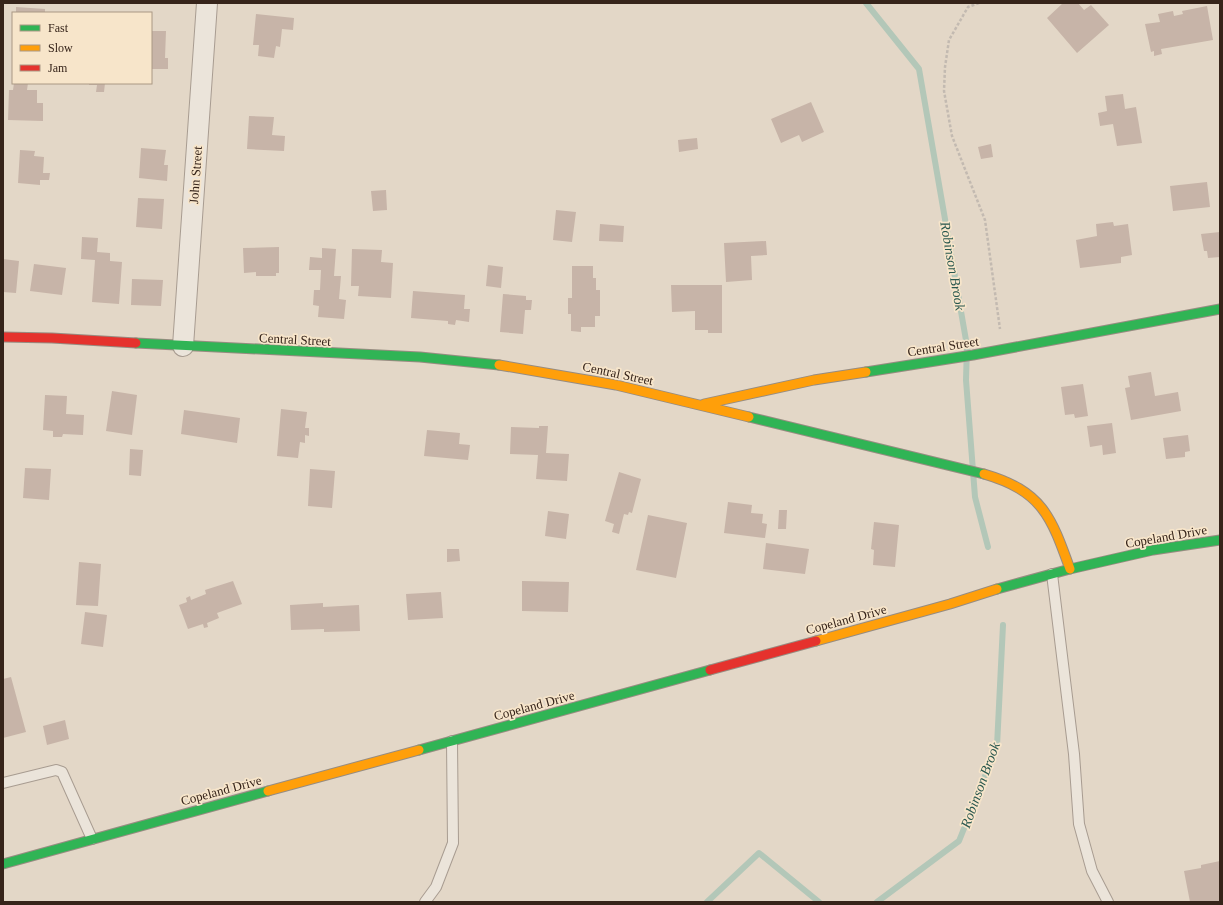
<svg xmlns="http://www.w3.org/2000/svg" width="1223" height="905" font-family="'Times New Roman',serif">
  <rect width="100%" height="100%" fill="#e3d7c7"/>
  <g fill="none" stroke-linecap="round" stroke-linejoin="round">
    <!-- stream -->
    <path stroke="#b3c7b8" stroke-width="6" d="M866,3L919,69L967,346L966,380L975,497L988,547
      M707,902L759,853L819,902
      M877,902L959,841L997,746L1003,625"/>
  </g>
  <!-- building -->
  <path fill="#c7b4a8" d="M1063,3H1078L1084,10L1091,5L1109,25L1077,53L1047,18Z
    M1207,6L1213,40L1161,49L1162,54L1154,56V51L1151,52L1145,24L1160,22L1158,14L1173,11L1174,16L1183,14L1182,11Z
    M16,7L45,9V13H16Z
    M256,14L294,18L293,30L282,29L280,47L276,46L274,58L258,56L259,45H253Z
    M151,31H166L165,58H168V69H151Z
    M14,83H28L27,90H37V103H43V121L8,120L9,90H13Z
    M89,83H105L104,92H96L97,85H89Z
    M1123,94L1125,109L1136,107L1142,143L1117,146L1113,124L1100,126L1098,113L1107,111L1105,96Z
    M811,102L824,132L802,142L799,135L781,143L771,119Z
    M249,116L274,117L272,135L285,136L284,151L247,149Z
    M697,138L698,149L679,152L678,140Z
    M991,144L993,157L981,159L978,147Z
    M141,148L166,150L164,165H168L167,181L139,178Z
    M20,150L35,151L34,156L44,157L43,173H50L49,180H40V185L18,183Z
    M1207,182L1210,207L1173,211L1170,186Z
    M386,190L387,210L373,211L371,191Z
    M138,198L164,199L162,229L136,227Z
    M556,210L576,212L572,242L553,240Z
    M1113,222L1114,226L1128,224L1132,255L1121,257V263L1080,268L1076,240L1097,236L1096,224Z
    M600,224L624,226L623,242L599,241Z
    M1220,232V257L1208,258L1207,251H1204L1201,234Z
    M82,237L98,238L97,252L110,253V261L122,262L119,304L92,302L95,260L81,259Z
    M766,241L767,255L751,256L752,280L726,282L724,243Z
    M279,247V273H276V276H256V272L244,273L243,248Z
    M322,248L336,249L334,276H341L339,299L346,300L344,319L318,317L319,306L313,305L314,290H320L321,270H309L310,257L322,258Z
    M352,249L382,250L381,262L393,263L391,298L358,296L359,286H351Z
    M3,259L19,261L16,293L3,292Z
    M34,264L66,268L62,295L30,291Z
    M488,265L503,267L501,288L486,286Z
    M572,266H593V278H596V290H600V316H595V327H581V332L571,331V314H568V298H572Z
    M132,279L163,280L161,306L131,305Z
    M671,285H722V333H708V330H695V311L672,312Z
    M413,291L465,295L464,309H470L469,322L456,320L455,325L448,324V321L411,318Z
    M503,294L526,296V300H532L531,310H525L523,334L500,332Z
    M1151,372L1155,396L1178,392L1181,411L1131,420L1125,388L1130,387L1128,376Z
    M1083,384L1088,416L1075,418L1074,414L1065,415L1061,387Z
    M112,391L137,395L132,435L106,431Z
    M45,395L67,396L66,414L84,415L83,435L63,434L62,437H53V431L43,430Z
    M281,409L307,412L305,428H309V436L305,435V443L300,442L298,458L277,456Z
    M184,410L240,418L237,443L181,434Z
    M1112,423L1116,453L1103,455L1102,445L1090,447L1087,426Z
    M539,426H548L546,453L569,454L567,481L536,479L538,455L510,454L511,427L539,428Z
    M427,430L460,433L459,444L470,445L468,460L424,456Z
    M1188,435L1190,451L1185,452V457L1166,459L1163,438Z
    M130,449L143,450L141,476L129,475Z
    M25,468L51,469L49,500L23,498Z
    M310,469L335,471L332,508L308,506Z
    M619,472L641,479L632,513L629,512L628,515L624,514L619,534L612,532L614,524L605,521Z
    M728,502L752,505L751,513L763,514L762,523L767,524L765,538L724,533Z
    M779,510H787L786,529H778Z
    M548,511L569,514L566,539L545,536Z
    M648,515L687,523L676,578L636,570Z
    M874,522L899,525L895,567L873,565L874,550L871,549Z
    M766,543L809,549L805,574L763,569Z
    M447,549H459L460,561L447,562Z
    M79,562L101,564L98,606L76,605Z
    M233,581L242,604L217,613L219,618L207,623L208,627L204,628L203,624L188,629L179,605L187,602L186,598L190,596L191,600L206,594L205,590Z
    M522,581L569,582L568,612L522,611Z
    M441,592L443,618L408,620L406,594Z
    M323,603V607L359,605L360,631L324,632V629L291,630L290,605Z
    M85,612L107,615L103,647L81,644Z
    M11,677L26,732L3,738V679Z
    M65,720L69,739L47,745L43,726Z
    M1220,861V902H1190L1184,871L1201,868V865Z"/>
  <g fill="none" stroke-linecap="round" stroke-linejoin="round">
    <defs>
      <path id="lane" d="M1052,574L1074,754L1079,824L1092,871L1108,902
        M3,783L56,770L62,772L92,839
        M425,902L436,887L453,843L452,741"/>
      <path id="street" d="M183,346L207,3"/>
      <path id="fast" d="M136,343L420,357L499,365
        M866,372L973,355L1220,309
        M749,417L984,474
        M997,589L1070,569L1153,550L1220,540
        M419,750L710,670
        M3,864L268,791"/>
      <path id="slow" d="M499,365L616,385L749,417
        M704,404L814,380L866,372
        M984,474C1042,491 1051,516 1070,569
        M816,641L950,604L997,589
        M268,791L419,750"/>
      <path id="jam" d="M3,337L52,338L136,343
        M710,670L816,641"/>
    </defs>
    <!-- lane casing -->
    <use href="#lane" stroke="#a89c91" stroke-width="12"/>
    <!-- street casing -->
    <use href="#street" stroke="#a89c91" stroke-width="22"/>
    <!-- fast casing -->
    <use href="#fast" stroke="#978c81" stroke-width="11"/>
    <!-- slow casing -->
    <use href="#slow" stroke="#978c81" stroke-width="11"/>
    <!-- jam casing -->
    <use href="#jam" stroke="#978c81" stroke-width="11"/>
    <!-- path -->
    <path stroke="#c3bab1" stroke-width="2.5" stroke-dasharray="3 2" stroke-linecap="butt" d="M979,3L968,7L949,40L945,67L944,91L952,136L985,220L1000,329"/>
    <!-- lane -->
    <use href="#lane" stroke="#ebe4da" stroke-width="10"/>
    <!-- street -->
    <use href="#street" stroke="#ebe4da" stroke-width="20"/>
    <!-- fast -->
    <use href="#fast" stroke="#30b455" stroke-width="9"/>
    <!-- slow -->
    <use href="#slow" stroke="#ff9f0a" stroke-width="9"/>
    <!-- jam -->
    <use href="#jam" stroke="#e5322d" stroke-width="9"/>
  </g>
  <g text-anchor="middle" stroke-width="3.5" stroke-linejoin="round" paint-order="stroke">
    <!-- street labels -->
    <g font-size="13" fill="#36241a" stroke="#f7e5ca">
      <text transform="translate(195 175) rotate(-86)" y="5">John Street</text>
      <text transform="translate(295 339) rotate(3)" y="5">Central Street</text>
      <text transform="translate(943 346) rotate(-9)" y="5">Central Street</text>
      <text transform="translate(618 373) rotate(12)" y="5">Central Street</text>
      <text transform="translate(1166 536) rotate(-10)" y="5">Copeland Drive</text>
      <text transform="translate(846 619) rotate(-15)" y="5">Copeland Drive</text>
      <text transform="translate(534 705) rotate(-15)" y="5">Copeland Drive</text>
      <text transform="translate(221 790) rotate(-15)" y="5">Copeland Drive</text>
    </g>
    <!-- water labels -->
    <g font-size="14" font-style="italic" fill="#28574e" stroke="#f7e5ca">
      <text transform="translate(953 266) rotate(80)" y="5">Robinson Brook</text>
      <text transform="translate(980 785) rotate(-70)" y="5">Robinson Brook</text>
    </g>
  </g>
  <!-- border -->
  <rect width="1223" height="905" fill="none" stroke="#36241a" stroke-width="8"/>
  <!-- legend -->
  <rect x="12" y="12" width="140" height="72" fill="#f7e5ca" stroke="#aa9884"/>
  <rect x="20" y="25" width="20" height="6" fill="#30b455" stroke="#aa9884"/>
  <text x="48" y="32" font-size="12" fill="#36241a">Fast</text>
  <rect x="20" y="45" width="20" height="6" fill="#ff9f0a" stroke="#aa9884"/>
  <text x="48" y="52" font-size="12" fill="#36241a">Slow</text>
  <rect x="20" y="65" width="20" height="6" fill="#e5322d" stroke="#aa9884"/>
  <text x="48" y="72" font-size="12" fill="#36241a">Jam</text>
</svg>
